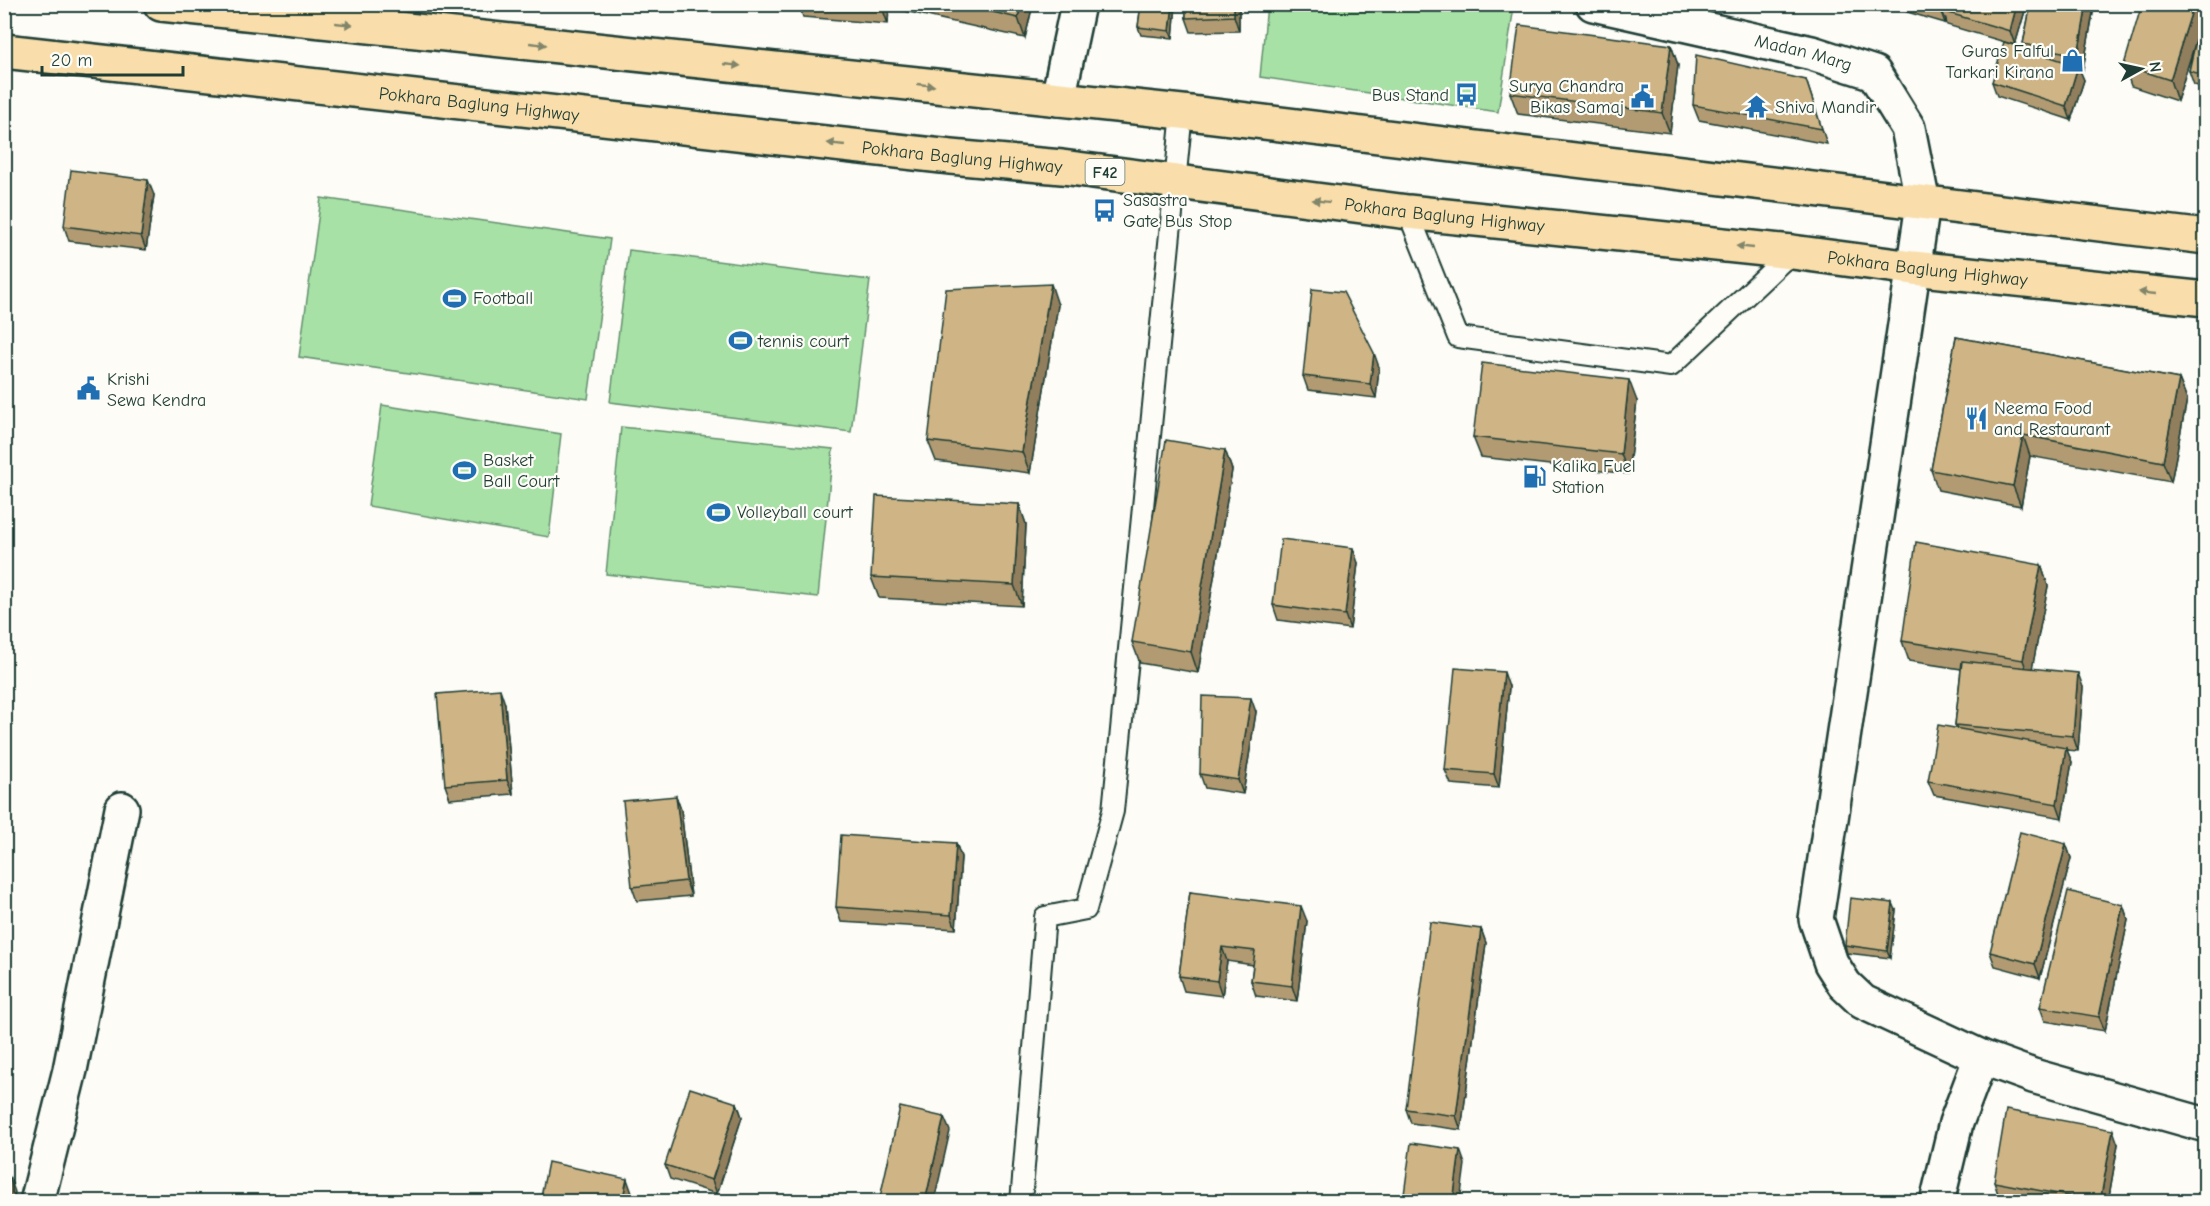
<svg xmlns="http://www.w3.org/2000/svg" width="2210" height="1206" font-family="'Comic Neue',sans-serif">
  <rect width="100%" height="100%" fill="#fdfcf7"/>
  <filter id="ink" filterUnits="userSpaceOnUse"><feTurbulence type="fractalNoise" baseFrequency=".0167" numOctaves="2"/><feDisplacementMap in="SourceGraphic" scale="12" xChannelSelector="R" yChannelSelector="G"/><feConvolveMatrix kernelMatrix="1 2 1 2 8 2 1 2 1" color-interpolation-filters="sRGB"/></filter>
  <g filter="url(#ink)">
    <!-- green -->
    <path fill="#a7e1a6" stroke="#638f6d" stroke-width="1.5" d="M1473,4L1513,13L1498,112L1260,77L1267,5Z
      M321,198L610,239L588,399L299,357Z
      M629,250L870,280L851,432L610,402Z
      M382,405L561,434L549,537L368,506Z
      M621,427L833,449L818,597L606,574Z"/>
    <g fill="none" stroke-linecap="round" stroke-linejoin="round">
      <defs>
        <path id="lane" d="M1408,212L1458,337L1671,366L1792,252
          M1021,1202L1045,917L1086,909L1113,811L1182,112"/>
        <g id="street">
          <path id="s1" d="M1593,4L1812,53L1874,73L1908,128L1923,204L1816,919L1831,963L1845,985L1863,1002L1981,1057L1956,1123L1937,1202"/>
          <path d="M1058,99L1078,4"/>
          <path d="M1981,1057L2033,1076L2206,1125"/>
          <path d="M37,1202L70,1070L122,809"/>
        </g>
        <g id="highway">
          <path d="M161,4L1182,112L2206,237"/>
          <path id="s2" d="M4,51L951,157L1062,167L1408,212L1792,252L1913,268L2206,299"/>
        </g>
      </defs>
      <!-- lane casing -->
      <use href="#lane" stroke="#1f3d34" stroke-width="24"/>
      <!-- street casing -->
      <use href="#street" stroke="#1f3d34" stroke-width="38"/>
      <!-- highway casing -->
      <use href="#highway" stroke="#1f3d34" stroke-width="38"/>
      <!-- lane -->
      <use href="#lane" stroke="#fdfcf7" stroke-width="20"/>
      <!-- street -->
      <use href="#street" stroke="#fdfcf7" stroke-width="33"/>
      <!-- highway -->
      <use href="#highway" stroke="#f9deab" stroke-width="33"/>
    </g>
    <!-- wall -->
    <path fill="#b29b72" stroke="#1f3d34" stroke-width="1.5" d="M799,4H889L888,24L803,17Z
      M894,4H1033L1025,38L896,9Z
      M1141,4H1176L1173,38L1141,35L1138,27Z
      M1186,4H1239V31L1191,32L1186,18Z
      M1880,4H2027L2015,45L1947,25L1946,20L1945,23Z
      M2031,4H2090L2093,13L2083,69H2079L2084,80L2071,120L1997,96L1992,82L2025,49L2023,44Z
      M2205,4V88L2194,85L2189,71L2195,44L2177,101L2131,86L2124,65Z
      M1671,45L1678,65L1670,133L1518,114L1510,93Z
      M1806,80L1827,144L1699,120L1693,105Z
      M154,195L146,250L69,241L64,226Z
      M1058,305L1030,473L936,461L928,441Z
      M1956,337L2179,379L2187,399L2171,482L2030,456L2021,506L1938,490L1931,470Z
      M1379,367L1376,398L1308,390L1303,376Z
      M1637,401L1628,474L1481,457L1473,437Z
      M2205,418V455L2200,440Z
      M1225,450L1232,470L1198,673L1140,663L1132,642Z
      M1019,504L1026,524L1022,606L879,598L871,577Z
      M1358,563L1350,629L1278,620L1273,605Z
      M2041,565L2048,586L2032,668L2083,687L2078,751L2067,750L2072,762L2062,818L1934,795L1928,781L1957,728L1955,725L1961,669L1909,661L1902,641Z
      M1509,687L1499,788L1451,784L1445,770Z
      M505,704L513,794L450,799L445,785Z
      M1256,712L1243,794L1205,788L1200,774Z
      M676,796L681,810L691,896L637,901L632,887Z
      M956,843L961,857L956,929L841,922L836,907Z
      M2066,844L2071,858L2040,978L1995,966L1990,952Z
      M1190,892L1307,921L1297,1001L1256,996L1251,981L1253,965L1227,961L1222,996L1184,991L1179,976Z
      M2123,905L2128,920L2105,1031L2045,1021L2040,1007Z
      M1896,910L1890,958L1847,953L1845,945Z
      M1481,929L1486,943L1461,1130L1411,1123L1406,1109Z
      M737,1103L742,1117L717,1194L670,1179L665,1165Z
      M2118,1144L2108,1202H2026L1999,1197L1994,1182Z"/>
    <!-- shaded-wall -->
    <path fill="#917e5d" stroke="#1f3d34" stroke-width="1.5" d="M883,4H889L888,24L883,10Z
      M1021,4H1033L1025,38L1018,18Z
      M1173,4H1176L1173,38L1170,31Z
      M1234,4H1239V31L1234,16Z
      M1941,4H1950L1942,11L1946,20L1945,23L1940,9Z
      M2017,4H2027L2015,45L2010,31Z
      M2087,4H2090L2093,13L2083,69L2078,55Z
      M2194,4H2205V11L2177,101L2170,80Z
      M1671,45L1678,65L1670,133L1662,113Z
      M2078,66L2084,80L2071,120L2066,106Z
      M148,180L154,195L146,250L141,236Z
      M1051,284L1058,305L1030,473L1022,452Z
      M1374,353L1379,367L1376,398L1370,384Z
      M2179,379L2187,399L2171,482L2163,462Z
      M1629,380L1637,401L1628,474L1621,454Z
      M2023,435L2030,456L2021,506L2013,486Z
      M1225,450L1232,470L1198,673L1191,652Z
      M1019,504L1026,524L1022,606L1014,585Z
      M1353,548L1358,563L1350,629L1345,615Z
      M2041,565L2048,586L2030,680L2023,660Z
      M1504,672L1509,687L1499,788L1494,774Z
      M2078,673L2083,687L2078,751L2073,736Z
      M500,689L505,704L513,794L507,780Z
      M1251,698L1256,712L1243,794L1238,780Z
      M2066,748L2072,762L2062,818L2057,804Z
      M676,796L681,810L691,896L686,881Z
      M956,843L961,857L956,929L951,915Z
      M2066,844L2071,858L2040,978L2035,964Z
      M1893,903L1896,910L1890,958L1887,951Z
      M2123,905L2128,920L2105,1031L2099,1017Z
      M1301,906L1307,921L1297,1001L1292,986Z
      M1481,929L1486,943L1461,1130L1456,1116Z
      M1222,947L1227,961L1222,996L1217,981Z
      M737,1103L742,1117L717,1194L712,1180Z
      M944,1117L950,1131L934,1202H925Z
      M2113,1130L2118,1144L2108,1202H2100Z
      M1460,1150L1465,1164L1460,1202H1453Z
      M10,1178L15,1192L13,1202H6Z
      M627,1179L632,1193L630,1202H622Z"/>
    <!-- building -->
    <path fill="#cfb485" stroke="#1f3d34" stroke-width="1.5" d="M822,4H883V10Z
      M959,4H1021L1018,18Z
      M1141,4H1173L1170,31L1138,27Z
      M1186,4H1234V16L1186,18Z
      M1924,4H1941L1940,9Z
      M1944,4H2017L2010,31L1942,11Z
      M2031,4H2087L2078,55L2023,44Z
      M2142,4H2194L2170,80L2124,65Z
      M2203,9H2205V75L2189,71Z
      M1519,25L1671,45L1662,113L1510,93Z
      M2004,42L2078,66L2066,106L1992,82Z
      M1696,55L1806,80L1822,129L1693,105Z
      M71,170L148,180L141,236L64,226Z
      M1051,284L1022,452L928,441L946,289Z
      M1312,289L1343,292L1374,353L1370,384L1303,376Z
      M1956,337L2179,379L2163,462L2023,435L2013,486L1931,470Z
      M1482,363L1629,380L1621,454L1473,437Z
      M2205,418V442L2200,440Z
      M1166,440L1225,450L1191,652L1132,642Z
      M876,496L1019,504L1014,585L871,577Z
      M1281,539L1353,548L1345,615L1273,605Z
      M1916,542L2041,565L2023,660L1902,641Z
      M1962,661L2078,673L2073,736L1955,725Z
      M1455,668L1504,672L1494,774L1445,770Z
      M500,689L507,780L445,785L437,694Z
      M1202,696L1251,698L1238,780L1200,774Z
      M1938,725L2066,748L2057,804L1928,781Z
      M676,796L686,881L632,887L623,801Z
      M2020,832L2066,844L2035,964L1990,952Z
      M841,835L956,843L951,915L836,907Z
      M2068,891L2123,905L2099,1017L2040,1007Z
      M1190,892L1301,906L1292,986L1251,981L1255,951L1222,947L1217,981L1179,976Z
      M1850,898L1893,903L1887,951L1845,945Z
      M1430,922L1481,929L1456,1116L1406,1109Z
      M690,1088L737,1103L712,1180L665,1165Z
      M900,1107L944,1117L925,1202H879Z
      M2006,1110L2113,1130L2100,1202L1994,1182Z
      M1411,1143L1460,1150L1453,1202H1403Z
      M548,1162L627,1179L622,1202H540Z
      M4,1177L10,1178L6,1202H4Z"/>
    <!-- one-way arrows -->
    <defs><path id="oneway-solid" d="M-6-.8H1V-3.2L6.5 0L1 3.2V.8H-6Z" transform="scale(1.5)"/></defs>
    <g fill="#81856a">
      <use href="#oneway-solid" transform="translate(344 24) rotate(6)"/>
      <use href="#oneway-solid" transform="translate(538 44) rotate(6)"/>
      <use href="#oneway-solid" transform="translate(732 65) rotate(6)"/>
      <use href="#oneway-solid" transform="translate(926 85) rotate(6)"/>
      <use href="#oneway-solid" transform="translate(836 144) rotate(-174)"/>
      <use href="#oneway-solid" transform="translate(1321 201) rotate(-173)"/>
      <use href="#oneway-solid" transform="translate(1745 247) rotate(-174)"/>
      <use href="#oneway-solid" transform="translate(2147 293) rotate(-174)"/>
    </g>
  </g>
  <!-- icons -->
  <defs>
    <symbol id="shop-bare" viewBox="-9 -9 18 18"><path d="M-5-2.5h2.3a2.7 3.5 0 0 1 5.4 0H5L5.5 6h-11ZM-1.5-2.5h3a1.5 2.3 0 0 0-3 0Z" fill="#1f6fb2" stroke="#fdfcf7" stroke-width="2.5" paint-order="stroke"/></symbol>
    <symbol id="bus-bare" viewBox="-9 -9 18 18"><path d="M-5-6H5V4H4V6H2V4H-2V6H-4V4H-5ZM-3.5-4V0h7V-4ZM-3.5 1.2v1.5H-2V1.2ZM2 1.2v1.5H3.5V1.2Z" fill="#1f6fb2" stroke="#fdfcf7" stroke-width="2.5" paint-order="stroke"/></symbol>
    <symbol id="civic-bare" viewBox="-9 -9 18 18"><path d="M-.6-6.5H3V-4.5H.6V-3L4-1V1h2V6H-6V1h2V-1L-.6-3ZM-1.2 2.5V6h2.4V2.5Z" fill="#1f6fb2" stroke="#fdfcf7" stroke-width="2.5" paint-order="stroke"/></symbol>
    <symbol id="temple-bare" viewBox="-9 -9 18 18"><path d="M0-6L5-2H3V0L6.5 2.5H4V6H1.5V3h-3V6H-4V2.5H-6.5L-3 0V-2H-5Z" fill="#1f6fb2" stroke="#fdfcf7" stroke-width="2.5" paint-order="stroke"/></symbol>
    <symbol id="stadium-bare" viewBox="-9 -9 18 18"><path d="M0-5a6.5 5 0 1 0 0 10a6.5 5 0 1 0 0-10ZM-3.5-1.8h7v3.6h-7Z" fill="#1f6fb2" stroke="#fdfcf7" stroke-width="2.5" paint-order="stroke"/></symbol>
    <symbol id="restaurant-bare" viewBox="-9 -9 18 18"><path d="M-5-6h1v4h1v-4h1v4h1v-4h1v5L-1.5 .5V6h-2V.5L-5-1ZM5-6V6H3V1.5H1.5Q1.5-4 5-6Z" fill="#1f6fb2" stroke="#fdfcf7" stroke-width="2.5" paint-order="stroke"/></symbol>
    <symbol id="fuel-bare" viewBox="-9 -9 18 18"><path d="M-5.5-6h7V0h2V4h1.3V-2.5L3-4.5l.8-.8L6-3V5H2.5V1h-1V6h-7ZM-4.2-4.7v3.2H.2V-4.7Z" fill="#1f6fb2" stroke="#fdfcf7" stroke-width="2.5" paint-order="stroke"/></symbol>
  </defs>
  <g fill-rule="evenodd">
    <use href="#shop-bare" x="2056" y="44" width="33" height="33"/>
    <use href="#bus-bare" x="1450" y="78" width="33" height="33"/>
    <use href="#civic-bare" x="1626" y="80" width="33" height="33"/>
    <use href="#temple-bare" x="1740" y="90" width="33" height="33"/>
    <use href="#bus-bare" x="1088" y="194" width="33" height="33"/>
    <use href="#stadium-bare" x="438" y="282" width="33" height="33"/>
    <use href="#stadium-bare" x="724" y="324" width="33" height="33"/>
    <use href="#civic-bare" x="72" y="372" width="33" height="33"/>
    <use href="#restaurant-bare" x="1960" y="402" width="33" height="33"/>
    <use href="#stadium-bare" x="448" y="454" width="33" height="33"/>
    <use href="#fuel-bare" x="1518" y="460" width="33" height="33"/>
    <use href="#stadium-bare" x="702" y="496" width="33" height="33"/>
  </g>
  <g text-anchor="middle" stroke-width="4.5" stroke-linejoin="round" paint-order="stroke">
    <!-- shield labels -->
    <rect fill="#fdfcf7" stroke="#62766e" stroke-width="1.5" x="1085.5" y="159" width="39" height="26" rx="4.5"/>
    <g font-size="16" font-weight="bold" fill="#1f3d34">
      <text x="1105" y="178">F42</text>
    </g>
    <!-- poi labels -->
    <g font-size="18" fill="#1f3d34" stroke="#fdfcf7" text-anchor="start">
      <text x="2054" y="57" text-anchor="end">Guras Falful<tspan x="2054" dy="21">Tarkari Kirana</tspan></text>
      <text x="1624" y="92" text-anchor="end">Surya Chandra<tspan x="1624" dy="21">Bikas Samaj</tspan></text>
      <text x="1449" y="101" text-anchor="end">Bus Stand</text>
      <text x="1775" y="113">Shiva Mandir</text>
      <text x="1123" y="206">Sasastra<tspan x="1123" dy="21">Gate Bus Stop</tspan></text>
      <text x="473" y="304">Football</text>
      <text x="758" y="347">tennis court</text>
      <text x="107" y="385">Krishi<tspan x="107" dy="21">Sewa Kendra</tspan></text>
      <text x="1994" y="414">Neema Food<tspan x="1994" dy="21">and Restaurant</tspan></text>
      <text x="483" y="466">Basket<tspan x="483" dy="21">Ball Court</tspan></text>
      <text x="1552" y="472">Kalika Fuel<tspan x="1552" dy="21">Station</tspan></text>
      <text x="737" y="518">Volleyball court</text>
    </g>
    <!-- street labels -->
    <g font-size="18" fill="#1f3d34" stroke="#fdfcf7">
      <text dy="6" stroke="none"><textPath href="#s1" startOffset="216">Madan Marg</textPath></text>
      <text dy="6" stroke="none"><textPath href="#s2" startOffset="478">Pokhara Baglung Highway</textPath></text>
      <text dy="6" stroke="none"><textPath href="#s2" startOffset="964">Pokhara Baglung Highway</textPath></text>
      <text dy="6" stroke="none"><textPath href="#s2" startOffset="1450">Pokhara Baglung Highway</textPath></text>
      <text dy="6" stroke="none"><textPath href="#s2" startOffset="1936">Pokhara Baglung Highway</textPath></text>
    </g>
  </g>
  <!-- margin -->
  <rect width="2210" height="1206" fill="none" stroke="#fdfcf7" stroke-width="24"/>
  <rect x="12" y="12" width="2186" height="1182" fill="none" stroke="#1f3d34" stroke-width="2" filter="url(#ink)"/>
  <!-- north arrow -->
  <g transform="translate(2141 69) rotate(82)" stroke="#fdfcf7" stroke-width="4.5" paint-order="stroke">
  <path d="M0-4.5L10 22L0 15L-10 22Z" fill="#1f3d34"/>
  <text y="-9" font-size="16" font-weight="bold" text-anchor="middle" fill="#1f3d34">N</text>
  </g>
  <!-- scale -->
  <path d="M42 66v9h141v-9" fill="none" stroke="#1f3d34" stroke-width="3"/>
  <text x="51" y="66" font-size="18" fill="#1f3d34" stroke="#fdfcf7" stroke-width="4.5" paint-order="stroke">20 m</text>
</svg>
